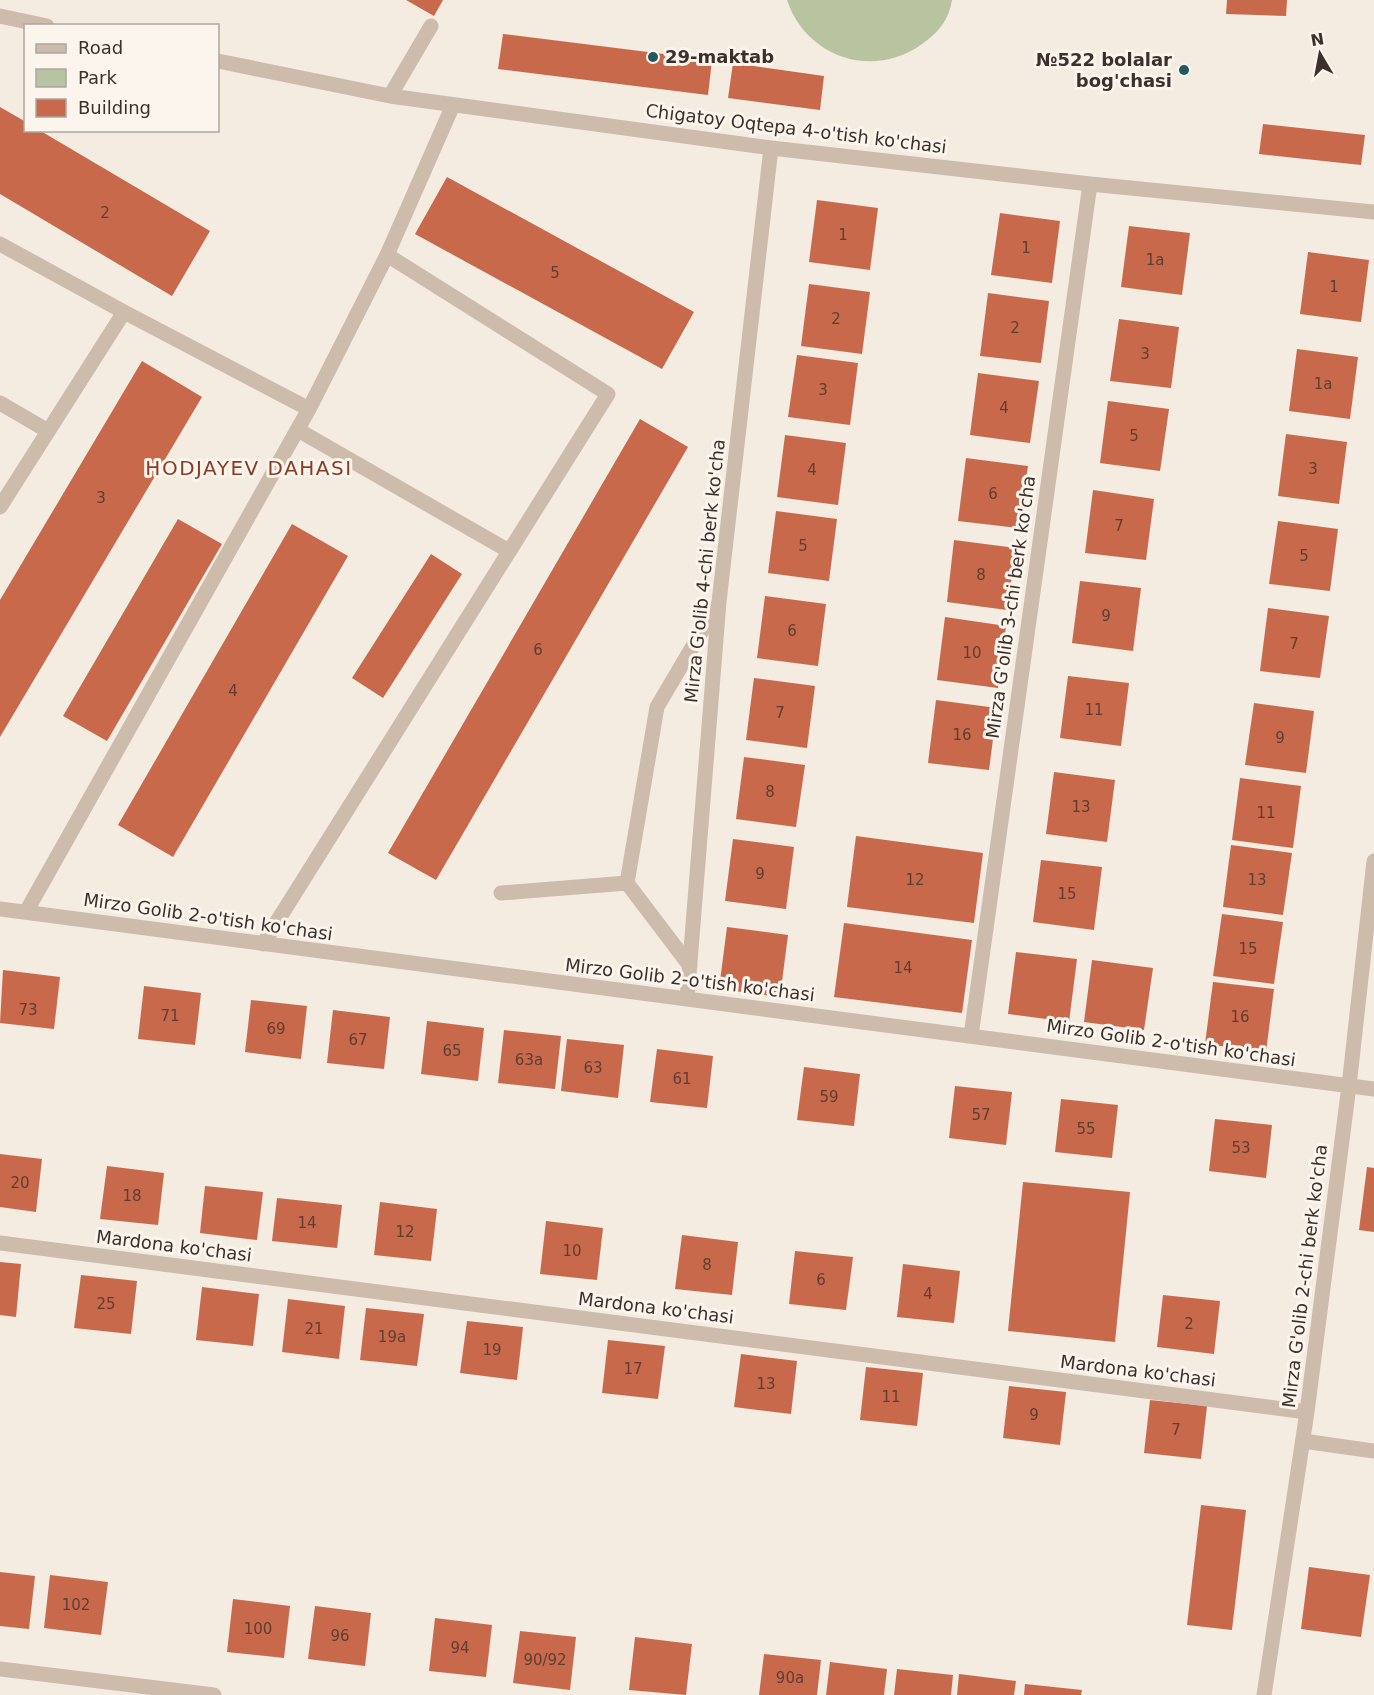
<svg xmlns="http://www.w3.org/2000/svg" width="1374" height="1695" font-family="'DejaVu Sans',sans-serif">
  <rect width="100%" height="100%" fill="#f4ebe1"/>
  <!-- green -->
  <path fill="#b8c4a0" d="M787,0H952C949,20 938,33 922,44C872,80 806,57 787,0Z"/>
  <!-- building -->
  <path fill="#c8694b" d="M406,0H443L434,16Z
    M1227,0H1287L1286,16L1226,14Z
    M503,34L712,60L708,95L498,69Z
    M733,63L824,76L820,110L728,98Z
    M0,107L26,122V130H39L210,231L172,296L0,194Z
    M1263,124L1365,135L1361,165L1259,154Z
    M447,177L694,312L662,369L415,234Z
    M817,200L878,208L870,270L809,262Z
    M1000,213L1060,221L1052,283L991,275Z
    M1129,226L1190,233L1182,295L1121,287Z
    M1308,252L1369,260L1361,322L1300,314Z
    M809,284L870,292L862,354L801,346Z
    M988,293L1049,301L1041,363L980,356Z
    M1119,319L1179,327L1171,388L1110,381Z
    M1297,349L1358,357L1350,419L1289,411Z
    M797,355L858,363L850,425L788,417Z
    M142,361L202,397L0,737V600Z
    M978,373L1039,381L1030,443L970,435Z
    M1108,401L1169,409L1160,471L1100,463Z
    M640,419L688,447L436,880L388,853Z
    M1286,434L1347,442L1339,504L1278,496Z
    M785,435L846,443L838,505L777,497Z
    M966,458L1028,466L1019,528L958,521Z
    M1093,490L1154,499L1146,560L1085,553Z
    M776,511L837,519L829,581L768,573Z
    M178,519L222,544L107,741L63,716Z
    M1278,521L1338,529L1330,591L1269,584Z
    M292,524L348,556L173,857L118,825Z
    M954,540L1016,548L1007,610L947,602Z
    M431,554L462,574L383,698L352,678Z
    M1080,581L1141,588L1133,651L1072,643Z
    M765,596L826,604L818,666L757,658Z
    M1268,608L1329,616L1320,678L1260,671Z
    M945,617L1006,626L998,688L937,680Z
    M1068,676L1129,683L1121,746L1060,738Z
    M754,678L815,686L807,748L746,740Z
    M936,700L997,708L989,770L928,763Z
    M1254,703L1314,711L1306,773L1245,765Z
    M744,757L805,765L796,827L736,819Z
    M1054,772L1115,780L1107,842L1046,834Z
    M1240,778L1301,786L1293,848L1232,840Z
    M856,836L983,853L974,923L847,907Z
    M733,839L794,847L786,909L725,901Z
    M1231,845L1292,853L1283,915L1223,907Z
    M1041,860L1102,867L1094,930L1033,922Z
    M1222,914L1283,922L1274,984L1213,976Z
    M844,923L972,940L962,1013L834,997Z
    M727,927L788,935L780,997L719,989Z
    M1016,952L1077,959L1069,1022L1008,1014Z
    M1092,960L1153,968L1144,1030L1084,1022Z
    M3,970L60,977L54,1029L0,1023Z
    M1213,982L1274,989L1266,1052L1205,1044Z
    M144,986L201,993L195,1045L138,1039Z
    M251,1000L307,1006L301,1059L245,1052Z
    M333,1010L390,1017L384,1069L327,1063Z
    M427,1021L484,1028L478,1081L421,1074Z
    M504,1030L561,1036L555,1089L498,1083Z
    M567,1039L624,1045L618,1098L561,1091Z
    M657,1049L713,1056L707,1108L650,1102Z
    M804,1067L860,1074L854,1126L797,1120Z
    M955,1086L1012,1092L1006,1145L949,1138Z
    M1061,1099L1118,1105L1112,1158L1055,1152Z
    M1215,1119L1272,1125L1266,1178L1209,1171Z
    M0,1154L42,1159L36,1212L0,1207Z
    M107,1166L164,1173L158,1225L100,1219Z
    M1367,1167L1374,1168V1232L1359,1230Z
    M1023,1182L1130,1192L1115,1342L1008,1331Z
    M205,1186L263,1192L257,1240L200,1233Z
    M277,1198L342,1205L337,1248L272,1241Z
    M380,1202L437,1209L431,1261L374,1255Z
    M546,1221L603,1228L597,1280L540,1274Z
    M682,1235L738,1242L732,1295L675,1289Z
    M795,1251L853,1257L846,1310L789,1304Z
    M0,1262L21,1264L16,1317L0,1315Z
    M903,1264L960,1271L954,1323L897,1317Z
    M81,1275L137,1281L131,1334L74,1328Z
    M202,1287L259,1294L253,1346L196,1340Z
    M1163,1295L1220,1301L1214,1354L1157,1347Z
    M288,1299L345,1306L339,1359L282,1352Z
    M366,1308L424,1314L417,1366L360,1360Z
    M467,1321L523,1327L517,1380L460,1373Z
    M608,1340L665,1346L658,1399L602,1393Z
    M741,1354L797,1361L791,1414L734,1407Z
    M866,1367L923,1373L917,1426L860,1420Z
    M1009,1386L1066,1392L1060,1445L1003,1438Z
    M1150,1400L1207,1406L1201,1459L1144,1453Z
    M1201,1505L1246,1510L1232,1630L1187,1625Z
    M1309,1567L1370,1575L1361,1637L1301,1629Z
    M0,1572L35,1576L29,1629L0,1626Z
    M50,1575L108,1582L101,1635L44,1628Z
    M233,1599L290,1606L284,1658L227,1652Z
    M315,1606L371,1613L365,1666L308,1659Z
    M435,1618L492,1625L486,1677L429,1671Z
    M520,1631L576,1637L570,1690L513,1683Z
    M635,1637L692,1644L686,1695L629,1690Z
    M764,1654L821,1660L817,1695H759Z
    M830,1662L887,1669L884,1695H826Z
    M897,1669L953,1675L951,1695H894Z
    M959,1674L1016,1681L1014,1695H957Z
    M1025,1684L1082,1690L1081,1695H1024Z"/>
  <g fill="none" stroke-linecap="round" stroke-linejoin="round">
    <!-- minor -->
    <path stroke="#cdbbac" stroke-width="15" d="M0,16L47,26
      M218,61L390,96L771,148L1090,184L1374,212
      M390,96L431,26
      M0,244L124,312L309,409
      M0,403L48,431
      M298,430L509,551
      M0,507L124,312
      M501,893L627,883
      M0,909L1374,1089
      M26,912L309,409L387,255L453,105
      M263,944L608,394L387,255
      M690,966L627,883L657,707L716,607
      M687,999L719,602L771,148
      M971,1036L1090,184
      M0,1243L1307,1412
      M1303,1441L1374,1451
      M0,1669L214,1695
      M1264,1695L1307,1412L1349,1086L1374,861"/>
  </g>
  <!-- markers -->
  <g fill="#1f5a5e" stroke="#fbf5ee" stroke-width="2">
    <circle cx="653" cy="57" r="6"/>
    <circle cx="1184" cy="70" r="6"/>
  </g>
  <g text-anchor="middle" stroke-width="6" stroke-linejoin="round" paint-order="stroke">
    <!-- number labels -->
    <g font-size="15" fill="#5e3e33">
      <text x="105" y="218">2</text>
      <text x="843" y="240">1</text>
      <text x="1026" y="253">1</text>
      <text x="1155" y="265">1a</text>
      <text x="555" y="278">5</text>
      <text x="1334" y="292">1</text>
      <text x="836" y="324">2</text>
      <text x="1015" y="333">2</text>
      <text x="1145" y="359">3</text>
      <text x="1323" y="389">1a</text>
      <text x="823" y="395">3</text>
      <text x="1004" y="413">4</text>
      <text x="1134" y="441">5</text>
      <text x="1313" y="474">3</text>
      <text x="812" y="475">4</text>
      <text x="993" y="499">6</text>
      <text x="101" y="503">3</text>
      <text x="1119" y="531">7</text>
      <text x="803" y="551">5</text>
      <text x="1304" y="561">5</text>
      <text x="981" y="580">8</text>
      <text x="1106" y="621">9</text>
      <text x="792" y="636">6</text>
      <text x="1294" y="649">7</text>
      <text x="538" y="655">6</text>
      <text x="972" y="658">10</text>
      <text x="233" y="696">4</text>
      <text x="1094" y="715">11</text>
      <text x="780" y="718">7</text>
      <text x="962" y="740">16</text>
      <text x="1280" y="743">9</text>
      <text x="770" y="797">8</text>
      <text x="1081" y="812">13</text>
      <text x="1266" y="818">11</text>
      <text x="760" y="879">9</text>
      <text x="915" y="885">12</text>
      <text x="1257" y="885">13</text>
      <text x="1067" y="899">15</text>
      <text x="1248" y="954">15</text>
      <text x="903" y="973">14</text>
      <text x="28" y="1015">73</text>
      <text x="170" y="1021">71</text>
      <text x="1240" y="1022">16</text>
      <text x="276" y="1034">69</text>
      <text x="358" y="1045">67</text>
      <text x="452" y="1056">65</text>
      <text x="529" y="1065">63a</text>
      <text x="593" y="1073">63</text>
      <text x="682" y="1084">61</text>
      <text x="829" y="1102">59</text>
      <text x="981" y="1120">57</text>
      <text x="1086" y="1134">55</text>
      <text x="1241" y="1153">53</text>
      <text x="20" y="1188">20</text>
      <text x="132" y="1201">18</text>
      <text x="307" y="1228">14</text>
      <text x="405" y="1237">12</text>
      <text x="572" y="1256">10</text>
      <text x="707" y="1270">8</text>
      <text x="821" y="1285">6</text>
      <text x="928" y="1299">4</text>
      <text x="106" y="1309">25</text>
      <text x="1189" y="1329">2</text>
      <text x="314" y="1334">21</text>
      <text x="392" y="1342">19a</text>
      <text x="492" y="1355">19</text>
      <text x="633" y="1374">17</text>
      <text x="766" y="1389">13</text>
      <text x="891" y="1402">11</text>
      <text x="1034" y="1420">9</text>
      <text x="1176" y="1435">7</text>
      <text x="76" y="1610">102</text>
      <text x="258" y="1634">100</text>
      <text x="340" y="1641">96</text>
      <text x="460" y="1653">94</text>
      <text x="545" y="1665">90/92</text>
      <text x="790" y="1683">90a</text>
    </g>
    <!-- poi labels -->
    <g font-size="18" font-weight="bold" fill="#3b302b" stroke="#fbf5ee" text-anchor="start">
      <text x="665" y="63">29-maktab</text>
      <text x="1172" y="66" text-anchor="end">№522 bolalar<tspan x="1172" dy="21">bog'chasi</tspan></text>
    </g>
    <!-- street labels -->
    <g font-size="18" fill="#3b302b" stroke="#fbf5ee">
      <text transform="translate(796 129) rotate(7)" y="6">Chigatoy Oqtepa 4-o'tish ko'chasi</text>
      <text transform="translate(705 571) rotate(-84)" y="6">Mirza G'olib 4-chi berk ko'cha</text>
      <text transform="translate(1011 607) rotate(-82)" y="6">Mirza G'olib 3-chi berk ko'cha</text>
      <text transform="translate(208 917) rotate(8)" y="6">Mirzo Golib 2-o'tish ko'chasi</text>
      <text transform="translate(690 980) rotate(7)" y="6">Mirzo Golib 2-o'tish ko'chasi</text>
      <text transform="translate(1171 1043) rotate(8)" y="6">Mirzo Golib 2-o'tish ko'chasi</text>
      <text transform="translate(174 1246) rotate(7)" y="6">Mardona ko'chasi</text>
      <text transform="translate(1305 1276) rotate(-83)" y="6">Mirza G'olib 2-chi berk ko'cha</text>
      <text transform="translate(656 1308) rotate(7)" y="6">Mardona ko'chasi</text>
      <text transform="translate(1138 1371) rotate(7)" y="6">Mardona ko'chasi</text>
    </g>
    <!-- neighbourhood labels -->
    <g font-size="20" letter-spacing="1.5" fill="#8c3b22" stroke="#fbf5ee">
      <text x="249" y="475">HODJAYEV DAHASI</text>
    </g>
  </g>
  <!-- legend -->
  <rect x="24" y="24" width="195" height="108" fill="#fbf5ee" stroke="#aea6a0" stroke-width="1.5"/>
  <rect x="36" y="44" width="30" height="9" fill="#cdbbac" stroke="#aea6a0" stroke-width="1.5"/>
  <text x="78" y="54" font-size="18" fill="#3b302b">Road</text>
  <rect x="36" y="69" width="30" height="18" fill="#b8c4a0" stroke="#aea6a0" stroke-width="1.5"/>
  <text x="78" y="84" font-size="18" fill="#3b302b">Park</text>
  <rect x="36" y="99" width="30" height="18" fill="#c8694b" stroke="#aea6a0" stroke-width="1.5"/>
  <text x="78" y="114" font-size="18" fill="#3b302b">Building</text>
  <!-- north arrow -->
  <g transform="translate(1320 54) rotate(350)" stroke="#fbf5ee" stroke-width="4.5" paint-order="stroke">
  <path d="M0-4.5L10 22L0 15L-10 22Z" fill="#3b302b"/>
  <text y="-9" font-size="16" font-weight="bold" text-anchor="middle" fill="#3b302b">N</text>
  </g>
</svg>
